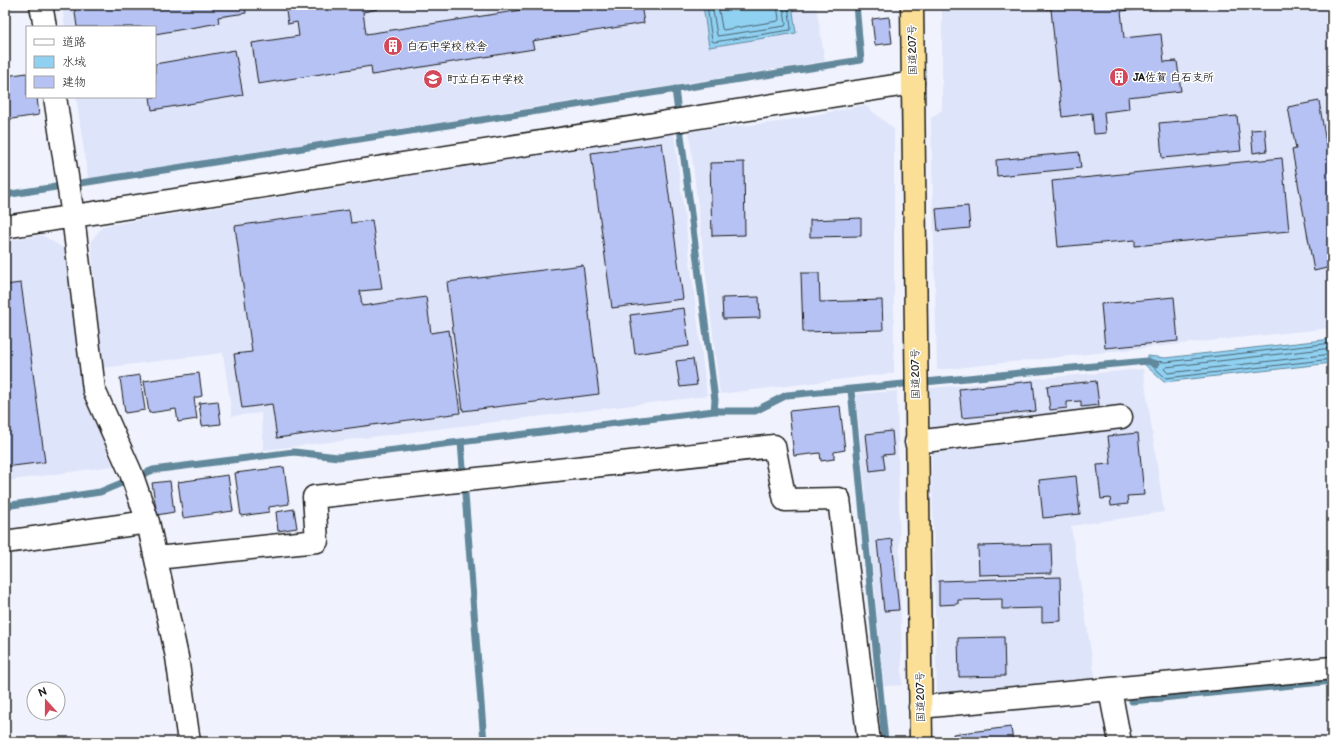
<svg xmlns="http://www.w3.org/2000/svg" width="1337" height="747" font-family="'Balsamiq Sans','Klee One',sans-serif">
  <rect width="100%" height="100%" fill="#f0f3fd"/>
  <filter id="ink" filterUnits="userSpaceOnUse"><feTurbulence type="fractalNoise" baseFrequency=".025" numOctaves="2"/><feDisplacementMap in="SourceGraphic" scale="8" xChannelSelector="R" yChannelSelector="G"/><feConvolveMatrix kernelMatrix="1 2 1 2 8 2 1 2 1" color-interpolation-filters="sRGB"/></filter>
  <g filter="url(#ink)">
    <!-- built -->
    <path fill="#dee4fa" d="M62,5H816L825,61L88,178L76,97H155V27H65Z
      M942,5H1332V328L937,370L931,118L942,110Z
      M865,105L894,129V373L720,394L689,131L779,122Z
      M674,133L707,396L264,450L261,413L232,416L223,353L102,368L91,241L103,226Z
      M42,235L65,249L84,391L113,466L5,481V241Z
      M1143,369L1164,512L1071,526L1097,689L937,699L930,388Z
      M897,391L902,685L884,686L856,394Z"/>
    <!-- water -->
    <path fill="#90d0f1" stroke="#62889c" d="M703,5H792L796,33L709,47Z
      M1332,339V363L1164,382L1144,364L1147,361V356L1165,358Z"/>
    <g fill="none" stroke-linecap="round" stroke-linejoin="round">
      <!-- shore -->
      <path stroke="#4a6471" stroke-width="1" d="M707,5L712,41L714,42L790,30L791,28L788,5
        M712,5L717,35L718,36L785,26L786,24L783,5
        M718,5L722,28L723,30L778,21L779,19L777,5
        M1332,343L1166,362L1152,361L1150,364L1166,378L1332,359
        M1332,348L1166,367L1164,369L1168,373L1332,354"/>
      <!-- stream -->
      <path stroke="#62889c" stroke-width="7" d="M5,195L861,60L856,5
        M851,390L885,742
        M714,411H755L787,395L1147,361L1156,364
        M461,442L484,742
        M5,506L100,492L153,470L294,452L338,457L714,411L715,400L675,89
        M1132,701L1332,681"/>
    </g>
    <!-- building -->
    <path fill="#b5c2f3" stroke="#1c1c1c" d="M74,5H245L246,13L218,17L219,23L155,34V27H77Z
      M285,5H377L378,9L363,12L366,34L528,9L527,5H641L644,23L532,41L534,49L372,75L371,66L258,84L252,43L299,36L297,22L288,24Z
      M1046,5H1155L1156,8L1121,11L1124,38L1161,34L1164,62L1177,61L1181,91L1128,97L1129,109L1104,112L1106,133L1094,134L1092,113L1062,117L1051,9H1046Z
      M889,17L892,43L875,45L872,19Z
      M235,50L243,95L152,110L150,97H155V64Z
      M27,73V97H37L39,115L5,120V76Z
      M1319,101L1326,143L1332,142V272L1331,267L1314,271L1292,150L1296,149L1288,107Z
      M1237,116L1241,151L1162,158L1159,123Z
      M1265,129L1267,151L1253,153L1251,130Z
      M662,143L683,299L612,308L591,153Z
      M1079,152L1081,168L997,176L996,160Z
      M1282,158L1289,231L1135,246V240L1058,247L1052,181Z
      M744,162L745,235L712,236L710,163Z
      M968,206L970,228L938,231L936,209Z
      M349,210L351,223L372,220L382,289L360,291L362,306L426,297L431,333L449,330L460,413L277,438L272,404L242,408L234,354L252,352L235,226Z
      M861,218V236L810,237V220Z
      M583,265L599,394L463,411L447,282Z
      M801,273H819L820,302L882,300L883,330L803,332Z
      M21,283L45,462L5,467V285Z
      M759,297L760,318L723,319L722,298Z
      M1174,297L1178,341L1105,348L1101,304Z
      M684,308L689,346L635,354L630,315Z
      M693,359L697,385L680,387L676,361Z
      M199,373L202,396L194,398L197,419L178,422L176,409L149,413L144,381Z
      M140,375L145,410L125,413L120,378Z
      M1033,381L1036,411L962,418L959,389Z
      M1096,381L1099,405L1081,407V401L1067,402V408L1050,410L1047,386Z
      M218,401L221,424L202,426L199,403Z
      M840,406L845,450L834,452V459L821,461L820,453L794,456L789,411Z
      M892,431L894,454L883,455L885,469L870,471L866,434Z
      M1138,433L1144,495L1127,496L1128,504L1111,506L1110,498L1101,499L1097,465L1111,464L1108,436Z
      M284,467L289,504L269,507V512L241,516L235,473Z
      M228,475L233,511L183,518L178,482Z
      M1076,476L1080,514L1043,518L1039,480Z
      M170,481L174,512L157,515L152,483Z
      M294,509L297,528L278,531L276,512Z
      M892,539L899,610L884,611L877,541Z
      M1051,544L1052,573L979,575L978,546Z
      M1060,577L1061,621L1042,622V608L1002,609V599L958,600V604L939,605V581Z
      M1004,637L1005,676L959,677L958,638Z
      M1011,727L1013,742H954L953,734Z"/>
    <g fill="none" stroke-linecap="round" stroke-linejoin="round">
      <defs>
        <path id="minor" d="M41,5L45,27
          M55,97L73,216L94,390L131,473L148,522L177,657L189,742
          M5,227L913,83
          M916,442L1121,417
          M5,542L148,522
          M157,558L317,541L314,497L774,446L785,500L839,499L869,742
          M1110,690L1120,742
          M920,707L1332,668"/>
        <path id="highway" d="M912,5L921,742"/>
      </defs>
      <!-- minor casing -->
      <use href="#minor" stroke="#1c1c1c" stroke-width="25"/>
      <!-- highway casing -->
      <use href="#highway" stroke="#1c1c1c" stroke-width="25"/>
      <!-- minor -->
      <use href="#minor" stroke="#fff" stroke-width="22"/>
      <!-- highway -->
      <use href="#highway" stroke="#fbdf96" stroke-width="22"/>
    </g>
  </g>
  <!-- icons -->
  <defs>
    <symbol id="building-disc" viewBox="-11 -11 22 22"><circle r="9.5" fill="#d1495b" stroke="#fff"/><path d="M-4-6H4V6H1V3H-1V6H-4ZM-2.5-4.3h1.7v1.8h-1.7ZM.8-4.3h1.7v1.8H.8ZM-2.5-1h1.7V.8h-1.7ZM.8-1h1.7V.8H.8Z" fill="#fff"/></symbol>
    <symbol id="school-disc" viewBox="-11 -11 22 22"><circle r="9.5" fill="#d1495b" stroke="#fff"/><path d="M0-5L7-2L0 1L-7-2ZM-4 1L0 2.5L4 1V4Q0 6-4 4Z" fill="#fff"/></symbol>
  </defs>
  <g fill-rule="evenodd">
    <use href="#building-disc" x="382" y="35" width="22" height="22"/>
    <use href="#building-disc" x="1108" y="66" width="22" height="22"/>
    <use href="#school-disc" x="422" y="68" width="22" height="22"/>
  </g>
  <g text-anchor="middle" stroke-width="3" stroke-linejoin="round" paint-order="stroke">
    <!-- poi labels -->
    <g font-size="11" font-weight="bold" fill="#1c1c1c" stroke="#fff" text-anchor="start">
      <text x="407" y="50">白石中学校 校舎</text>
      <text x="1133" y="81">JA佐賀 白石支所</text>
      <text x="447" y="83">町立白石中学校</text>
    </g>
    <!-- street labels -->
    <g font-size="11" fill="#1c1c1c" stroke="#fff">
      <text transform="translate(912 50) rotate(-91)" y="4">国道207号</text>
      <text transform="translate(915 374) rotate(-91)" y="4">国道207号</text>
      <text transform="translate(920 697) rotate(-91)" y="4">国道207号</text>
    </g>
  </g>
  <!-- margin -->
  <rect width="1337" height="747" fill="none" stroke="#fff" stroke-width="20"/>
  <rect x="10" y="10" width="1317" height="727" fill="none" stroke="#1c1c1c" stroke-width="1.5" filter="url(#ink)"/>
  <!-- legend -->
  <rect x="26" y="26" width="130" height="72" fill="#ffffff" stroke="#a4a4a4"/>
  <rect x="34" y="39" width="20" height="6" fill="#ffffff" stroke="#a4a4a4"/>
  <text x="62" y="46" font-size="12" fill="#1c1c1c">道路</text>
  <rect x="34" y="56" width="20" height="12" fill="#90d0f1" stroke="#a4a4a4"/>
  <text x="62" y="66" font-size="12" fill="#1c1c1c">水域</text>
  <rect x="34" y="76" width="20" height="12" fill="#b5c2f3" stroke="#a4a4a4"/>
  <text x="62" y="86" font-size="12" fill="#1c1c1c">建物</text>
  <!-- north arrow -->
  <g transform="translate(46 701) rotate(339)"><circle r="19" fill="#ffffff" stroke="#a4a4a4"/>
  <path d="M0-3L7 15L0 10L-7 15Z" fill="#d1495b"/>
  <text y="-6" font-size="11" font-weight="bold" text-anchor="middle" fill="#1c1c1c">N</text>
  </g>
</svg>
